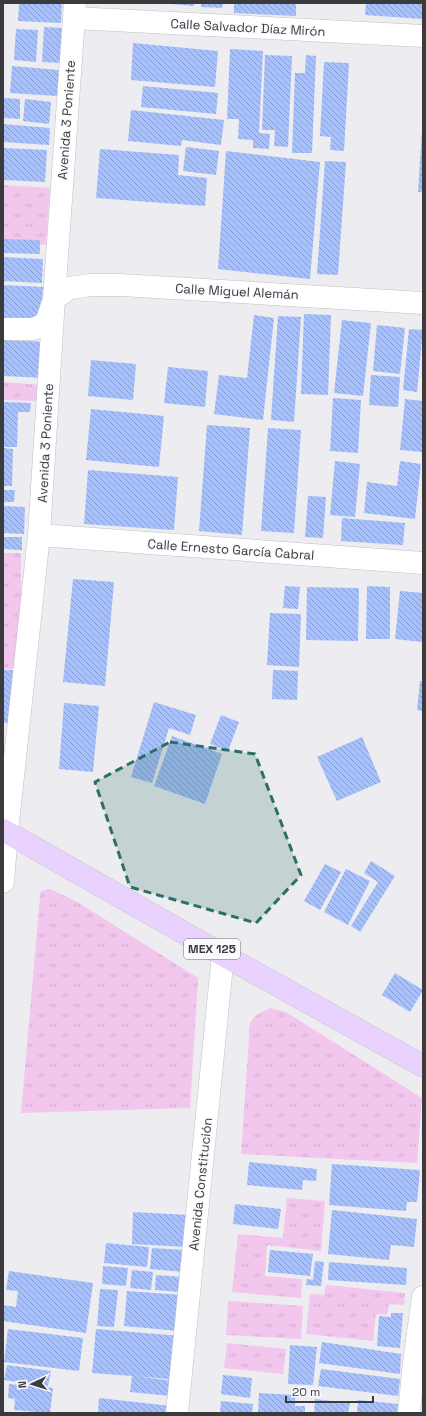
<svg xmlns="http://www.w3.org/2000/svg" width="426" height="1416" font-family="'Space Grotesk',sans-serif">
  <defs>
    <pattern id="grass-tufts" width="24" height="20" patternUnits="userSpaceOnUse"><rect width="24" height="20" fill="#f3c7ed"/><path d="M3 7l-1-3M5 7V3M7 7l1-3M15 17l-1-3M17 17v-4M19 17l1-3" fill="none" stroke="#d1accc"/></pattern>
    <pattern id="building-back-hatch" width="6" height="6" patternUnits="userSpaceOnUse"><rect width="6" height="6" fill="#a6c1fe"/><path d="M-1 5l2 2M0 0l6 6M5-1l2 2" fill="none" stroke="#889ecf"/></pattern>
  </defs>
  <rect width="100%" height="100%" fill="#ececf1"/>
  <!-- grass -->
  <path fill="url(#grass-tufts)" d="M3,185L50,188L46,245L3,242Z
    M3,382L40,385L37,401L3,400Z
    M3,553H21V669H3Z
    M50,889L79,903L198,978L190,1108L21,1113L40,897L41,891Z
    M270,1008L286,1012L422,1098L417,1163L241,1154L249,1038C248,1019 253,1016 270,1008Z
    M287,1198L325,1201L321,1251L267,1245L265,1276L302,1279L301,1298L232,1292L238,1234L283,1238Z
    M326,1285L405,1293L404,1305L389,1304L387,1315L376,1314L373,1341L306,1334L310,1294L324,1295Z
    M228,1301L303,1306L301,1339L226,1335Z
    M227,1343L286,1349L283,1374L224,1368Z"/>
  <!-- building -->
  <path fill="url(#building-back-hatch)" d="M19,3H62L61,23L18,21Z
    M171,3H194V6L171,4Z
    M201,3H223L222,8L201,7Z
    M234,3H296V16L234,13Z
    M366,3H423V19L365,15Z
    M44,27L62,28L60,63L42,62Z
    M16,29L38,30L36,62L14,60Z
    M133,43L218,51L215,87L131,80Z
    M230,49L263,51L259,133L270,134L269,149L253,148V140L238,139L239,119H227Z
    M265,55L292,56L288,147L274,146L275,130H262Z
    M306,55L316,56L312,153H292L295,73H305Z
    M324,62L349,63L344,151L330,150L331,137L320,136Z
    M12,66L59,70L57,96L10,93Z
    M143,86L218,93L216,114L141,107Z
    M3,98L20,99V119L3,118Z
    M25,99L51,102L49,124L23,121Z
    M131,110L224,120L221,145L182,140L181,146L128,141Z
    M3,124L50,128L49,145L3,142Z
    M422,130H423V192H418Z
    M186,147L219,151L216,175L183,171Z
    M3,148L47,150L45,182L3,180Z
    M100,149L179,155L178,175L207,178L205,206L96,198Z
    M226,151L320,162L310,279L218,269Z
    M325,161L346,162L338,275L317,274Z
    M3,239L40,240V254L3,253Z
    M3,257L43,259L42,283L3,281Z
    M3,285L43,287L41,321L3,320Z
    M304,314L331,315L328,395L301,394Z
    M254,315L274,318L263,420L214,414L219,375L247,378Z
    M278,316L301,317L294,422L271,420Z
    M342,320L371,323L363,396L334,393Z
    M377,325L405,328L400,374L373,371Z
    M409,329L423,330L417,392L403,390Z
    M3,340L48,342L46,378L3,376Z
    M91,360L136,364L133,400L88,396Z
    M168,367L208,371L205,407L164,403Z
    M371,375L400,377L398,407L369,405Z
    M333,398L361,400L358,453L330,451Z
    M405,399L423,401V452L400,450Z
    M3,402L31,403L30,412H18L17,447H3Z
    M91,409L164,416L159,467L86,460Z
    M207,425L250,428L242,535L199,531Z
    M268,428L301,430L294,533L261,531Z
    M3,448L13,449L12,486H3Z
    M335,461L360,464L355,517L330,515Z
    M400,461L421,464L415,519L364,513L367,482L397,486Z
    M88,470L178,477L174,530L84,524Z
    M3,490H15L14,502H3Z
    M308,496L326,497L323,538L305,537Z
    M3,506L25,507L24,534L3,533Z
    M342,518L405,523L403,545L341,541Z
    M3,537H22V550L3,549Z
    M73,579L114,582L105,686L63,682Z
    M285,586L300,587L298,609L283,608Z
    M367,586L390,587V639H366Z
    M307,587L359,588L358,641L306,640Z
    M400,591L423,593L422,642L395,639Z
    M270,613L301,614L299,667L267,665Z
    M3,670H13V723H3Z
    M273,670L298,671L297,700L272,699Z
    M420,681H423V711L417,710Z
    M154,702L196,715L190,735L169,728L152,783L131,777Z
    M64,703L99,706L93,772L59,769Z
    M221,715L239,722L228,751L210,744Z
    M172,736L222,754L205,804L154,786Z
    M362,737L381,782L337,801L317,757Z
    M371,861L395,876L360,932L351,926L378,882L364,873Z
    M325,864L341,872L320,910L304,901Z
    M346,869L370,881L348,925L324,912Z
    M395,973L423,990L410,1012L382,995Z
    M249,1162L317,1169L316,1181L303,1180L302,1190L247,1185Z
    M332,1164L420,1170L417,1202H407L406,1211L329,1205Z
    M235,1204L281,1209L278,1229L233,1224Z
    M332,1210L417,1219L414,1247L391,1245L389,1260L328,1254Z
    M133,1212L188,1215L186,1247L132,1244Z
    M106,1243L149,1247L147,1267L104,1263Z
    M152,1248L185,1250L184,1272L150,1269Z
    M270,1250L313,1254L310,1276L268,1272Z
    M315,1261L324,1262L321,1286L306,1285L307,1279L313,1280Z
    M329,1262L407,1268L406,1285L328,1280Z
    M103,1266L128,1268L126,1286L102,1284Z
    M132,1270L153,1272L151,1290L130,1288Z
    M9,1271L93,1283L86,1333L3,1321V1305L16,1307L18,1291L6,1290Z
    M156,1275L183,1277L182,1292L155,1290Z
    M100,1289L118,1290L114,1327L97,1326Z
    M127,1291L182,1295L179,1331L124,1326Z
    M391,1313H403L400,1348L377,1346L379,1316L391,1317Z
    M8,1329L83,1338L79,1371L4,1362Z
    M96,1329L181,1336L177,1380L136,1376L173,1381L171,1396L130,1392L132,1376L92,1373Z
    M322,1342L401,1354L400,1374L319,1363Z
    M290,1345L317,1347L313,1385L288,1384Z
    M7,1365L51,1371L48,1386L4,1380Z
    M321,1369L400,1379L398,1396L318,1386Z
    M223,1375L252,1378L250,1398L221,1394Z
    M9,1384L53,1388L50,1413L14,1410L15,1399L8,1398Z
    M259,1393L295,1395V1406H305V1413H258Z
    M99,1398L171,1406L170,1413H98Z
    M315,1399L350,1403L348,1413H314Z
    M358,1400L398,1404L397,1413H357Z
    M221,1401L253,1404L252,1413H220Z"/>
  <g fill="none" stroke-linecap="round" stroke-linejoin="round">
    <defs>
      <path id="minor" d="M74,18L423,36
        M3,329H34L46,323L54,299L70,288L90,285H121L423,303
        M39,535L423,563
        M3,882L7,832L39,535L54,299L75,3
        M177,1413L223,955
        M409,1413L414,1362L423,1297"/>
      <path id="major" d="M3,830L223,955L423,1066"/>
    </defs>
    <!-- minor casing -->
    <use href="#minor" stroke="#c1c0c5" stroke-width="23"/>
    <!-- major casing -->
    <use href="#major" stroke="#c8c8c9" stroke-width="23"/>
    <!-- minor -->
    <use href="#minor" stroke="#fff" stroke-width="22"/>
    <!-- major -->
    <use href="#major" stroke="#e9d2fd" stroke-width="22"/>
  </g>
  <!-- marked area -->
  <path fill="#2b7064" fill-opacity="0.2" stroke="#2b7064" stroke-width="3" stroke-dasharray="8 5" stroke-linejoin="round" d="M170,742L255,754L301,875L256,923L130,887L95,782Z"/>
  <g text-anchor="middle" stroke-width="3" stroke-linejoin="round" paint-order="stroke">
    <!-- shield labels -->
    <rect fill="#f9f9fe" stroke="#747477" stroke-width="1" x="184" y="939" width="56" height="20" rx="3"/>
    <g font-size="12" font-weight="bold" fill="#3b3b3d">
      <text x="212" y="953">MEX 125</text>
    </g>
    <!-- street labels -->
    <g font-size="13" fill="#3b3b3d" stroke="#f9f9fe">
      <text transform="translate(248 27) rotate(3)" y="5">Calle Salvador Díaz Mirón</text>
      <text transform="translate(66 120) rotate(-86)" y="5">Avenida 3 Poniente</text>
      <text transform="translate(237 291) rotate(3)" y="5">Calle Miguel Alemán</text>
      <text transform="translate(45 443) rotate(-87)" y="5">Avenida 3 Poniente</text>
      <text transform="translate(231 549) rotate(4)" y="5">Calle Ernesto García Cabral</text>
      <text transform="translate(200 1184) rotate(-84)" y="5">Avenida Constitución</text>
    </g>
  </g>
  <!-- border -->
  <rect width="426" height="1416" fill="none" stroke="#3b3b3d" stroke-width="8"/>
  <!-- north arrow -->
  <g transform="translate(32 1384) rotate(266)" stroke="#f9f9fe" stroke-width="3" paint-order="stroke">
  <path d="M0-3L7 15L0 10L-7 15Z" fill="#3b3b3d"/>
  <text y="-6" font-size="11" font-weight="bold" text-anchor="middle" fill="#3b3b3d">N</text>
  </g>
  <!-- scale -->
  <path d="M286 1396v6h87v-6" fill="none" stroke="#3b3b3d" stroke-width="2"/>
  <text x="292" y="1396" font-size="12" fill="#3b3b3d" stroke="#f9f9fe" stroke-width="3" paint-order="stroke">20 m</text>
</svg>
